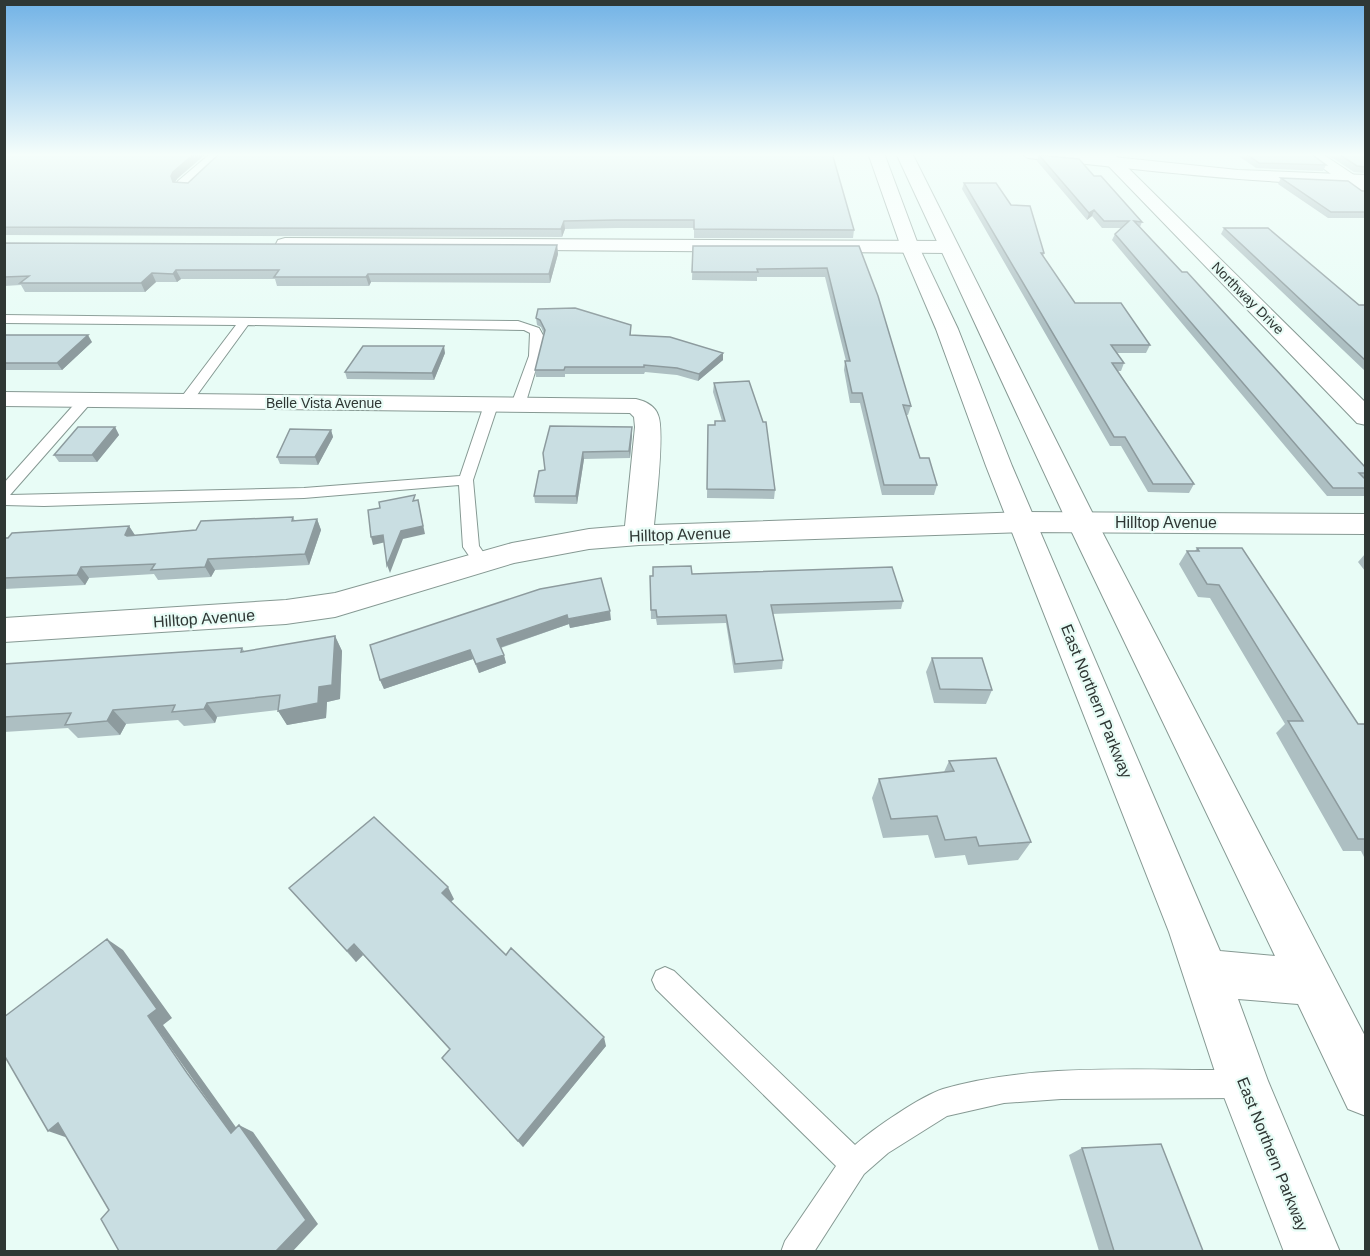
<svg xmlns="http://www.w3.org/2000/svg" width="1370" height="1256" font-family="Arial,sans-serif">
  <rect width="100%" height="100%" fill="#e8fcf6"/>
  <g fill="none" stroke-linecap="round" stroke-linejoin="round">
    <defs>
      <path id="lane" d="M4,315L518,321L539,328L544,337L543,346L525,405L518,409L511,405L529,356L530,333L524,330L248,325L189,406L184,407L177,403L236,325L4,323Z
        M84,398L91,402L89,405L10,495L304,488L460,476L484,405L491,401L496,402L498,405L473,480L479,546L490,562L488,566H476L463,547L459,485L304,498L44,506L4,505V483L79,399Z
        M665,967L674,971L855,1145C873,1129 921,1096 943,1089C1035,1062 1146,1071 1242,1070L1252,1074L1256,1084L1252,1094L1242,1098L1061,1099L1004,1103L947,1116L888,1153L864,1174L814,1252H781L785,1241L836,1166L656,989L652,980L656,971Z"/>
      <path id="street" d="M211,153H228L190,189H178L176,185L178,181Z
        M1096,153H1113L1366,403V425L1357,423Z
        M1302,153H1321L1366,183V196L1360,195Z
        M285,238L948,241L955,243L957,247L955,251L948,253L278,248L276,244L278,240Z
        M4,392L636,399C645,401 655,406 658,415C665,430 656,504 654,525L1024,512L1366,514V534L1024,532L639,545L589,549L514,563L335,617L286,624L4,642V618L286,600L335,593L512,543L589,529L625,526L635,427L634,417L630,413L4,406Z"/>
      <path id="secondary" d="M1020,153H1075L1238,170L1366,175V185C1252,184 1140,169 1028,158Z"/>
      <path id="primary" d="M868,153H884L919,247L958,329L1012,466L1220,951L1275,956L1067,522L896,153H912L1097,522L1366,1038V1116L1348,1109L1298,1004L1238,999L1268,1081L1340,1252H1284L1219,1084L1169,932L986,466L936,329L901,247Z"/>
    </defs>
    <!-- lane casing -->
    <use href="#lane" stroke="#869993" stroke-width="2"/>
    <!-- street casing -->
    <use href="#street" stroke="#869993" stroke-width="2"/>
    <!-- secondary casing -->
    <use href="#secondary" stroke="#869993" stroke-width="2"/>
    <!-- primary casing -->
    <use href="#primary" stroke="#869993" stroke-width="2"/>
    <!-- lane -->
    <use href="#lane" fill="#fff" fill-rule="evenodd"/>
    <!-- street -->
    <use href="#street" fill="#fff" fill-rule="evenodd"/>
    <!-- secondary -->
    <use href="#secondary" fill="#fff" fill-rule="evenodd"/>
    <!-- primary -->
    <use href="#primary" fill="#fff" fill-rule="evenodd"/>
  </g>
  <!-- wall -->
  <path fill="#adbfc2" d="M4,153L177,179L175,182L188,183L220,153H834V156H833L854,230L853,238H694V228H617L565,229L562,237L4,235Z
    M1234,153H1310L1326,165L1323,171L1256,168Z
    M1325,153H1365V173L1354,172Z
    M1039,155L1094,176L1142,222L1140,227L1365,467V496H1327L1112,240L1115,234L1121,228H1102L1092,216L1087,220L1037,161Z
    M1281,178L1365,191V218H1328L1278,184Z
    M964,183L1044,253L1043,257L1075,303L1150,345L1146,353H1117L1124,363L1121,371H1118L1194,484L1189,493L1148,492L1121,446H1110L962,189Z
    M1224,228L1359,305H1365V371L1221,234Z
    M4,243L557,245L558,254L550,283L371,282L369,286H277L275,279H181L177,282H156L145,292H25L21,285L4,286Z
    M693,246H859L911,406L908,415H906L920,458L937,485L934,495H882L860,403H850L844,370L845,361H846L825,277H757V281L692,280Z
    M536,318L631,332V335L723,353V360L698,381L677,375L645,372L644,374H565V377H536L535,370L544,334L541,327L537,325Z
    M4,335L92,342L62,370H4Z
    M445,353L434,380L347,379L345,372Z
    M714,383L775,490L774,499L707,498L708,425H714L722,421L713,392Z
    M115,427L119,435L97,462H59L54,455Z
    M331,430L333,437L318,465L280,464L277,457Z
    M632,434L630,458L584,459L577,504L535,503L534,496L545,470L543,453Z
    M293,517L295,521L317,519L321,530L309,565L215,570L211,577L158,580L154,574L89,578L85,585L4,589V538L129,526L135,535L196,530Z
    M1197,548L1358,724H1365V859L1361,851H1343L1276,733L1285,724L1210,598L1198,597L1179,564L1187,551H1195Z
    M1365,554V571L1358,562Z
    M692,574L903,601L901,609L772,614L783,660L782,669L734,673L726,623L657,625L656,619H651L650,576Z
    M540,589L611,620L570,628L569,624L501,648L506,663L479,673L473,659L384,689L380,680Z
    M335,636L342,651L340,699L327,702L326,718L287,725L278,710L217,717L215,723L184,726L178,720L126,724L120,735L78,738L68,728L4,732V664L242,648L245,652Z
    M932,658L992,690L986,704L934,703L926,672Z
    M949,761L1031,842L1018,860L968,865L965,855L935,858L928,835L883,838L872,798L879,779L944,772Z
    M289,888L454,899L451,902L506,955L606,1046L523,1147L442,1058L450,1050L363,955L356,962Z
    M1082,1148L1203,1251H1099L1069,1155Z"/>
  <!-- shaded-wall -->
  <path fill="#8d9b9e" d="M195,153H207L177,179L174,184L176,190L171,176L173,172Z
    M1094,210L1092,216L1087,220L1089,213Z
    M564,221L565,229L562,237L561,229Z
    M557,245L558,254L550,283L549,274Z
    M176,270L181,279L177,282L173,274Z
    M152,273L156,282L145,292L141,283Z
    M368,274L371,282L369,286L366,277Z
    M88,335L92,342L62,370L57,363Z
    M444,346L445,353L434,380L432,373Z
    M723,353V360L698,381L699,374Z
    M115,427L119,435L97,462L92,455Z
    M632,427V434L630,458L629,451Z
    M331,430L333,437L318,465L315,457Z
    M583,452L584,459L577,504L576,496Z
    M418,500L425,534L403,539L390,573L387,565L401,531Z
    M317,519L321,530L309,565L305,554Z
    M129,526L136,537L132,545L125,535Z
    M383,535L386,542L373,545L371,537Z
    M208,559L215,570L211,577L205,567Z
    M81,567L89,578L85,585L77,575Z
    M610,611L611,620L570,628L568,619Z
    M567,615L569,624L499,648L497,639Z
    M335,636L342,651L340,699L327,702L326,718L287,725L278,711Z
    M470,650L473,659L384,689L380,680Z
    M504,655L506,663L479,673L476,664Z
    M207,703L217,717L215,723L204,709Z
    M113,710L126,724L120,735L107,721Z
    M448,887L454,899L448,904L442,893Z
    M107,939L123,950L172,1018L163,1025L245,1140L231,1133L148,1016Z
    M354,944L363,955L356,962L347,951Z
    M604,1037L606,1046L523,1147L518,1141Z
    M58,1123L68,1138L48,1131Z
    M239,1125L253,1132L318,1224L293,1251H276Z"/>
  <!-- building -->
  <path fill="#c9dee2" stroke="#8d9b9e" stroke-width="1.5" d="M4,153H195L173,172L171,176L173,182L188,183L220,153H832L854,230L694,229V220H616L564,221L561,229L4,227Z
    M1245,153H1310L1326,165L1259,163Z
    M1337,153H1365V167L1357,166Z
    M1039,155L1079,159L1094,176H1101L1142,222L1134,221L1182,272H1187L1365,467V473H1359L1365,479V488H1333L1115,234L1129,221H1104L1094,210L1089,213Z
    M1281,178L1348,181L1362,191H1365V212H1331Z
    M964,183H996L1011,205L1030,206L1044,253H1041L1075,303H1121L1150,345H1111L1124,363H1112L1194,484H1153L1125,437H1114Z
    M1224,228H1268L1359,305H1365V360Z
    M4,243L557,245L549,274H368L366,277H274L279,270H176L173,274L152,273L141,283H20L29,276L4,277Z
    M693,246H859L878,296L911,406L903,405L920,458H929L937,485H884L862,393H852L845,361H850L827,268L757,269L758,272H692Z
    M575,308L631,325L630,335L670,337L723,353L699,374L677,368L644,365V367H565L564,370H535L545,330L540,320L536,318L538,309Z
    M4,335H88L57,363H4Z
    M363,346H444L432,373L345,372Z
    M749,381L763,422H766L775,490L707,489L708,425H715V421H725L714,383Z
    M550,426L632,427L629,451L583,452L576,496H534L539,471L545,470L543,453Z
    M78,427H115L92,455H54Z
    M290,429L331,430L315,457H277Z
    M415,495L413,501L418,500L423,526L401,531L387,565L383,535L371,537L368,510L380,508L379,502Z
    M293,517L292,521L317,519L305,554L208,559L205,567L151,570L155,564L81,567L77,575L4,578V538H8L12,533L129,526L125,535L127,536L196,530L201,521Z
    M1197,548H1242L1358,724H1365V839H1358L1288,721H1303L1219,585L1207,584L1187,551H1199Z
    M691,566L692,574L892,567L903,601L771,605L783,660L735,664L726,615L657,617L656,610H651L650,576H653V567Z
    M601,578L610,611L568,619L567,615L497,639L504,655L476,664L470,650L380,680L370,645L540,589Z
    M335,636L332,685L319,687L318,703L278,711L280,695L207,703L204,709L172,712L175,705L113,710L107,721L65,725L71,713L4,717V664L242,648L241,652Z
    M932,658H982L992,690L940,689Z
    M996,758L1031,842L979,846L976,837L945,840L937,816L891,819L879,779L954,771L949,761Z
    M374,817L448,887L442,893L506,955L511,948L604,1037L518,1141L442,1058L450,1049L354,944L347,951L289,888Z
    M107,939L157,1009L148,1016L187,1073L231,1133L239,1125L306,1220L276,1251H119L101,1219L109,1210L58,1123L48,1131L4,1055V1017Z
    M1161,1144L1203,1251H1114L1082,1148Z"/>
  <!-- sky -->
  <linearGradient id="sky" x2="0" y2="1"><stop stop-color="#71b2e6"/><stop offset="0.47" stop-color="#f5fefb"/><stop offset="1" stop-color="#f5fefb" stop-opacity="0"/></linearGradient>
  <rect width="1370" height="329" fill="url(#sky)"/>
  <g text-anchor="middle" stroke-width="4.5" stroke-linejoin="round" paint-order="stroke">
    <!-- far-street labels -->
    <g font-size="14" fill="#2f3734" stroke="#e8fcf6">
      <text transform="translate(1248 298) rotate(45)" y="5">Northway Drive</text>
      <text x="324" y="408">Belle Vista Avenue</text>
    </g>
    <!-- street labels -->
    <g font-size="16" fill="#2f3734" stroke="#e8fcf6">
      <text x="1166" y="528">Hilltop Avenue</text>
      <text transform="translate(680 534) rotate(-2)" y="6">Hilltop Avenue</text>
      <text transform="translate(204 618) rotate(-4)" y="6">Hilltop Avenue</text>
      <text transform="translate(1097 701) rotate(68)" y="6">East Northern Parkway</text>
      <text transform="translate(1273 1154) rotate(68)" y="6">East Northern Parkway</text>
    </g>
  </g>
  <!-- border -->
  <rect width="1370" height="1256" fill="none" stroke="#2f3734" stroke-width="12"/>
</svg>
